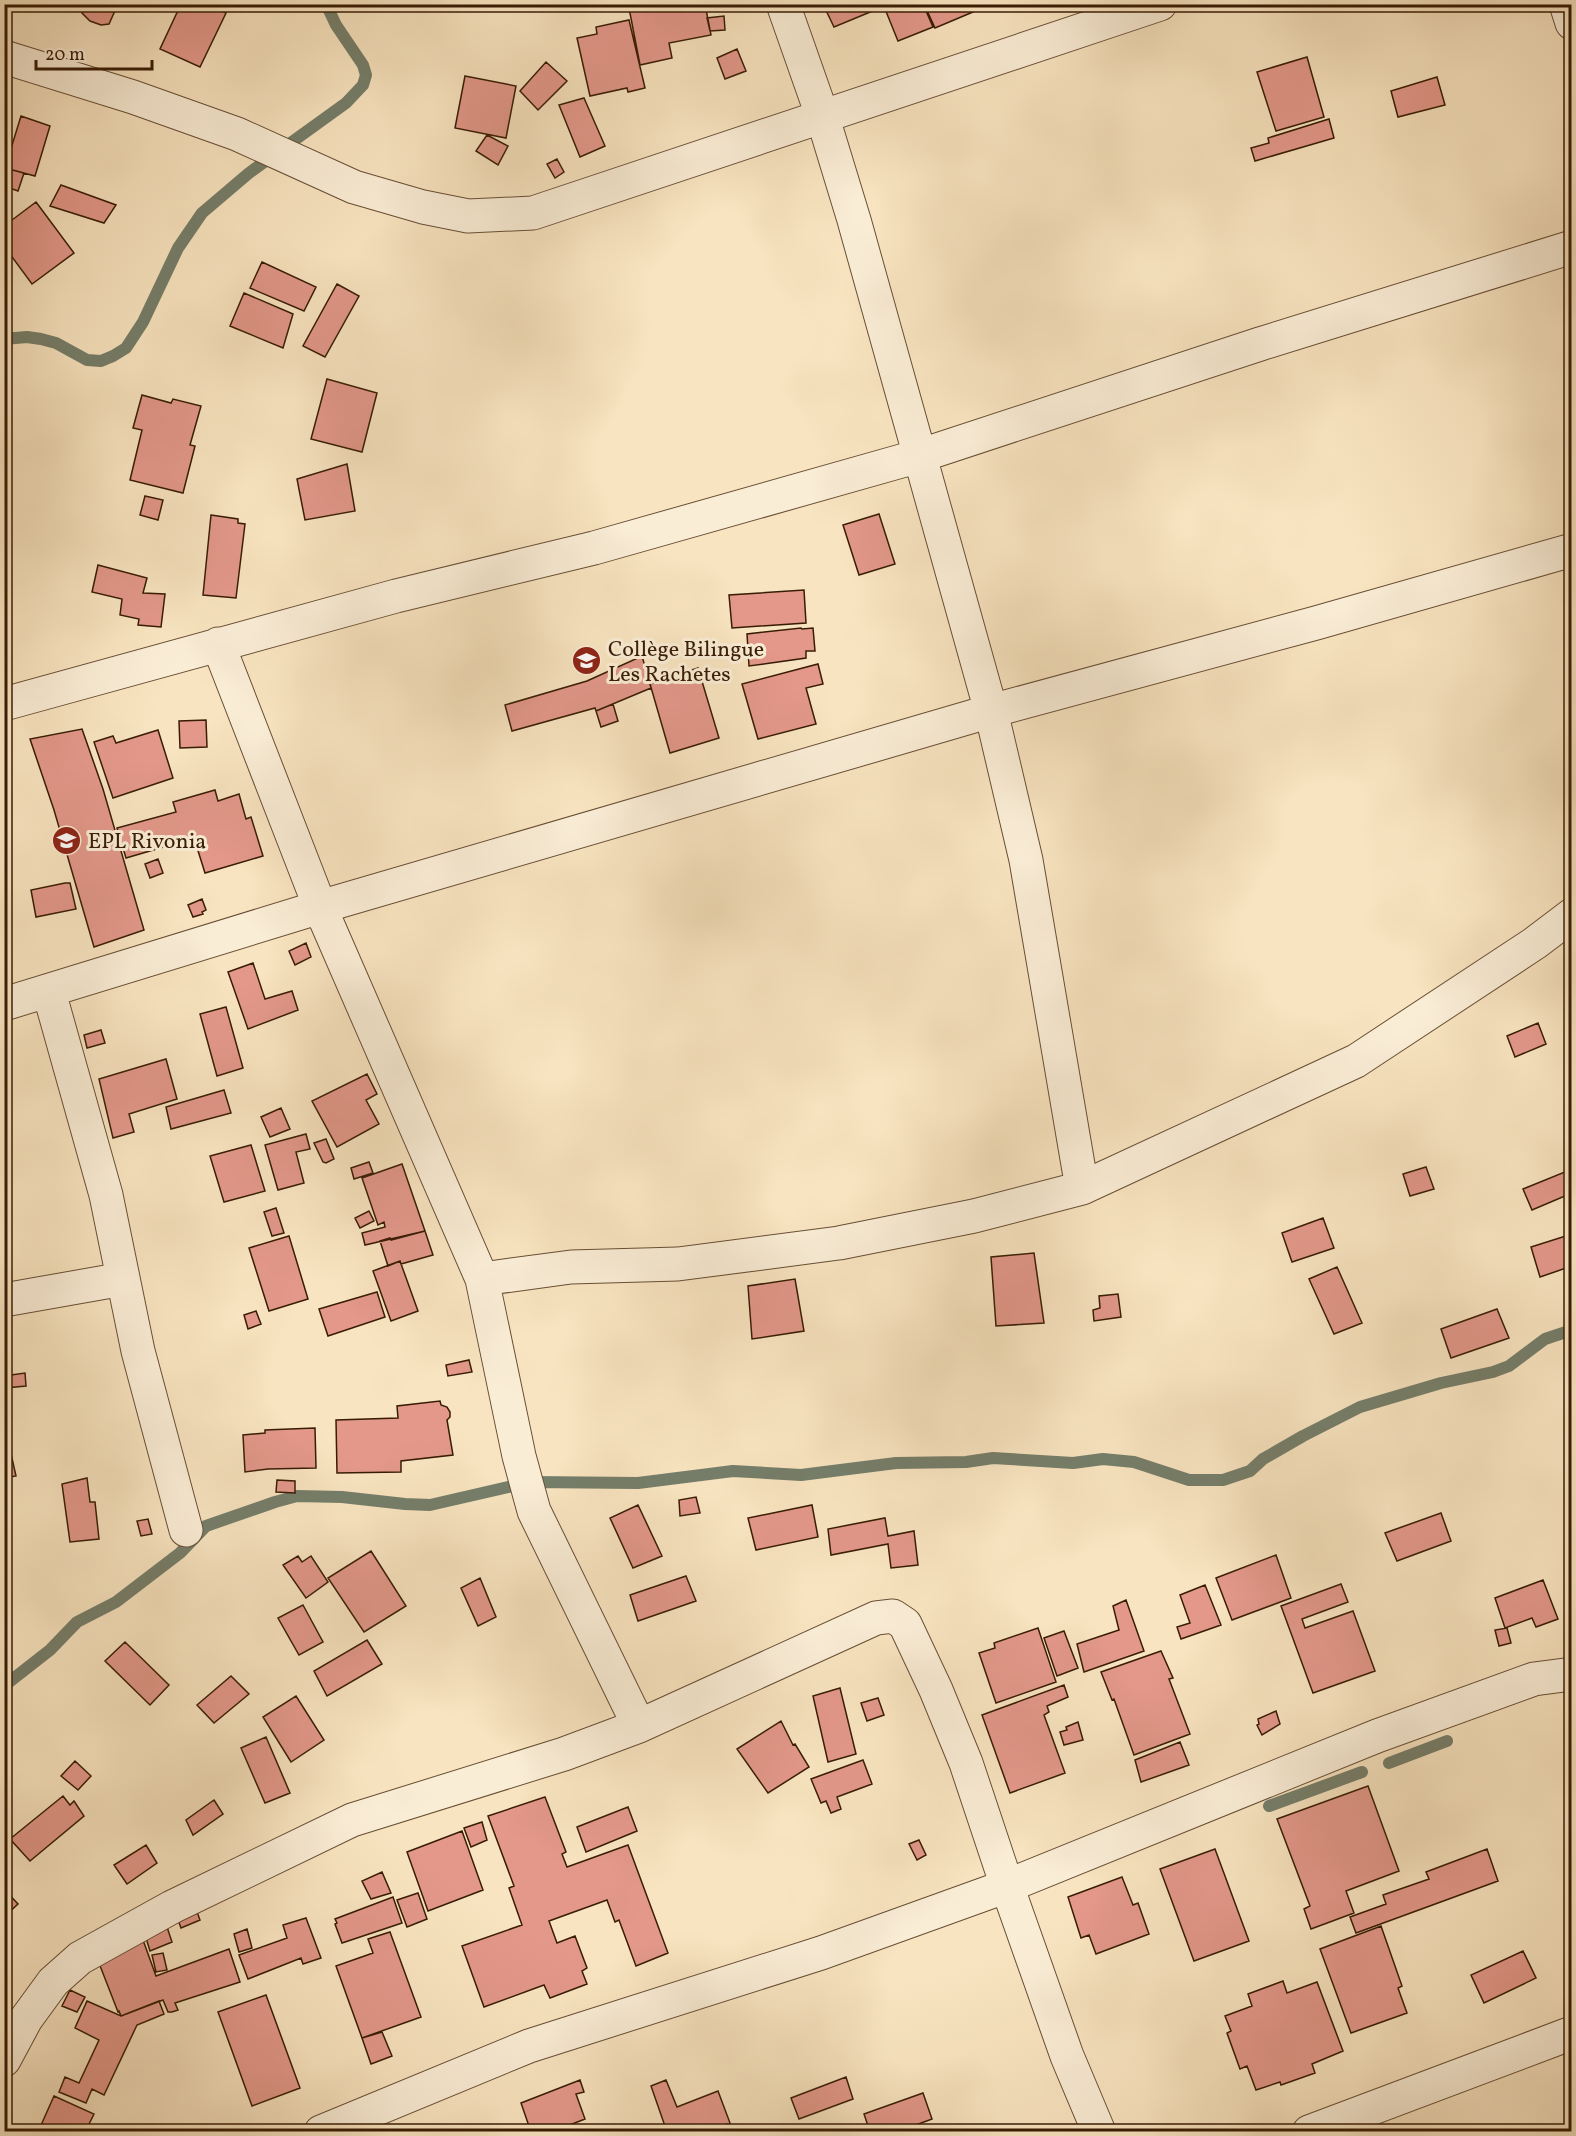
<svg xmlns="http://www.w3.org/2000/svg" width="1576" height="2136" font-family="Vollkorn,serif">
  <rect width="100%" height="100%" fill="#f8e4c0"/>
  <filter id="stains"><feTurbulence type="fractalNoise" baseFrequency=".00333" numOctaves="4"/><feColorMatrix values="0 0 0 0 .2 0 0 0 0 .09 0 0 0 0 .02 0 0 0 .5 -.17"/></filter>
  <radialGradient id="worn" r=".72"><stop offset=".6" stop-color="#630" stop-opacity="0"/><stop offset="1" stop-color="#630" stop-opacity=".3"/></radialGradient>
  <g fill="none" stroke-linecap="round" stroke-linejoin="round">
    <!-- stream -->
    <path stroke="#757e6a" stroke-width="12" d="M4,339L27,337L41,339L56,343L87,360L101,361L113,356L126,348L143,322L178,248L202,213L249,173L346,103L363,85L366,75L363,65L336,25L326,4
      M4,1686L50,1650L77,1622L116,1602L180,1553L206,1526L275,1502L297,1496L342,1497L405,1504L430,1505L530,1482L638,1483L733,1471L801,1475L896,1463L966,1462L993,1458L1073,1463L1103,1459L1134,1462L1189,1480H1223L1250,1471L1263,1459L1303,1436L1360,1407L1441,1383L1493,1372L1509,1366L1545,1339L1572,1330
      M1389,1763L1447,1741
      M1269,1806L1362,1772"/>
  </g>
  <!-- building -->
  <path fill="#e3988a" stroke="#381c05" stroke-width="1.5" d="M77,4H118L109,24L101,25L90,21L82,13L84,8Z
    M181,4H207L226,13L200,67L160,49Z
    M650,4H705L711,35L669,43L672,58L640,65L629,8Z
    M823,4H872L875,10L834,27Z
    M883,4H923L933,27L898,41Z
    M924,4H978L980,9L935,28Z
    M724,16L725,30L710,31L707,18Z
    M629,20L645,88L628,92L627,88L590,96L577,38L597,34L596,27Z
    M737,49L746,71L725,79L717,58Z
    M1307,57L1324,117L1276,131L1257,72Z
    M546,62L567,81L538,110L520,91Z
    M465,76L516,86L506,138L455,128Z
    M1437,77L1445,105L1398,117L1391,91Z
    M584,98L605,146L580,157L559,105Z
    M21,116L50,126L35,176L5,168Z
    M1329,119L1334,138L1255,161L1251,148L1269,143L1268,138Z
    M487,135L508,146L498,165L476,151Z
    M557,159L564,172L555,178L547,164Z
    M9,169L24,173L18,191L4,186V178Z
    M61,185L116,205L104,223L50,206Z
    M36,202L74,253L32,284L4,246V226Z
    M262,262L316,287L304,311L250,288Z
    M337,284L359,296L325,357L303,346Z
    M244,293L293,314L283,348L230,326Z
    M327,379L377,393L362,452L311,439Z
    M142,395L171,403L173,399L201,406L190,445L195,446L183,493L130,480L142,430L133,428Z
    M347,464L355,511L305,520L297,479Z
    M145,496L163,500L158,520L140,515Z
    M879,514L895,564L859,575L843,525Z
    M211,515L238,519V523L245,524L236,598L203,595Z
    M98,565L147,578L143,593L165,594L161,627L138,625L139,619L120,615L122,599L92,592Z
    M804,590L806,623L732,628L729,595Z
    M801,628L802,629L813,628L815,651H806V658L749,666L747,634Z
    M642,656L651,688L596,711L595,708L512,731L505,705L587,681Z
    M818,664L823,684L806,688L816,724L758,739L742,684Z
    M698,668L719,738L670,753L650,684Z
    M613,704L618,721L601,727L596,711Z
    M206,720L207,747L180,748L179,721Z
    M82,729L103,789L144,930L94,947L54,810L30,739Z
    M158,730L173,778L113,798L94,742L113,736L116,743Z
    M215,790L218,801L239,794L246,819L251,817L263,856L205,873L194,838L126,858L117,828L176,812L173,802Z
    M158,859L163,873L150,878L145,864Z
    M65,883H70L76,909L36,917L31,890Z
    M202,899L206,910L202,912L203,914L193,917L188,905Z
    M306,943L311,957L295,965L289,951Z
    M253,963L265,999L292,991L298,1010L248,1029L228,972Z
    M226,1007L243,1068L217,1076L200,1014Z
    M1538,1023L1546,1044L1515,1057L1507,1036Z
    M101,1030L105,1043L87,1048L84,1035Z
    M166,1059L177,1099L129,1114L134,1132L113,1138L99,1079Z
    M367,1074L377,1094L366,1100L379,1124L337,1147L312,1101Z
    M224,1090L231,1113L171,1129L166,1107Z
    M281,1108L290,1129L270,1137L261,1117Z
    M306,1134L310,1149L296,1152L304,1183L278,1190L265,1145Z
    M326,1139L334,1159L326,1163L323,1162L314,1143Z
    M251,1145L265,1191L224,1202L210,1156Z
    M369,1162L373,1173L354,1179L351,1168Z
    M402,1164L425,1231L365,1245L362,1233L385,1227L384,1222L378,1225L362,1178Z
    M1426,1167L1434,1189L1410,1196L1403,1174Z
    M1572,1169V1193L1532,1210L1523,1189Z
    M276,1208L284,1233L272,1236L264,1212Z
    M369,1211L374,1221L360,1228L355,1218Z
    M1323,1218L1334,1248L1292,1262L1282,1233Z
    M425,1231L433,1255L401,1264L400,1261L388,1266L380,1241L390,1238L391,1240Z
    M1572,1234V1266L1540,1277L1531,1247Z
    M289,1236L308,1299L269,1311L249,1248Z
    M1034,1253L1044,1323L996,1326L991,1257Z
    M400,1261L418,1311L391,1321L373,1271Z
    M1337,1267L1362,1323L1334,1334L1309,1279Z
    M795,1279L804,1331L752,1339L748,1286Z
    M377,1292L385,1317L328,1336L319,1309Z
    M1118,1294L1121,1317L1094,1321L1093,1310L1100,1308L1099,1296Z
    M1497,1309L1509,1338L1451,1358L1441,1329Z
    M256,1311L261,1324L248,1329L244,1315Z
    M469,1360L472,1372L448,1376L446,1365Z
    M25,1373L26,1386L5,1388L4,1416V1376Z
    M440,1401L441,1405L447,1407L450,1412V1417L447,1420L453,1455L401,1461V1472L337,1473L336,1420L398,1418L397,1406Z
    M315,1428L316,1468L268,1469L245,1472L243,1435L265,1433V1430Z
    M4,1436H7L16,1476L4,1478Z
    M87,1478L90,1502H95L99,1539L70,1542L62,1484Z
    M277,1480L295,1481V1493L276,1492Z
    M696,1497L700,1513L680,1516L679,1500Z
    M638,1505L662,1556L633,1568L610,1518Z
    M812,1505L818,1537L756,1550L748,1518Z
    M1441,1513L1451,1541L1397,1561L1385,1533Z
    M885,1518L888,1536L914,1531L918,1565L891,1568L888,1544L831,1555L828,1529Z
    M148,1519L152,1534L141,1536L137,1521Z
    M371,1551L406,1606L364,1632L328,1578Z
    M1276,1555L1291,1598L1232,1620L1216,1578Z
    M298,1556L302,1562L311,1556L328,1582L306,1598L283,1565Z
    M686,1576L696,1601L638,1621L630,1595Z
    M480,1578L496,1617L478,1626L461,1588Z
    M1543,1580L1558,1619L1536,1627L1532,1618L1505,1628L1495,1598Z
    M1341,1584L1348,1602L1302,1619L1305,1628L1353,1611L1375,1671L1313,1693L1281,1606Z
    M1205,1585L1221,1625L1181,1639L1177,1627L1190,1623L1180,1595Z
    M1126,1600L1144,1651L1084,1672L1077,1644L1119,1630L1113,1606Z
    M303,1605L323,1642L299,1655L278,1618Z
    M1038,1628L1056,1682L996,1703L979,1653L995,1648L994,1643Z
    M1507,1628L1511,1643L1499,1646L1495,1630Z
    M1064,1631L1078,1668L1057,1676L1044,1638Z
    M367,1640L382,1664L327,1696L314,1671Z
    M125,1642L169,1685L150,1705L105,1661Z
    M1161,1651L1173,1678L1169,1679L1190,1734L1134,1755L1114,1699L1112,1700L1101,1672Z
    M231,1676L249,1694L214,1723L197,1705Z
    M1064,1685L1068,1697L1047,1706L1049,1712L1044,1715L1065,1773L1010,1793L982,1715Z
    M840,1688L856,1754L828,1762L813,1696Z
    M296,1696L324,1740L291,1762L263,1717Z
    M878,1698L884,1715L867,1721L861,1703Z
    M1276,1711L1280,1724L1262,1735L1257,1725L1259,1724L1258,1719Z
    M781,1721L793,1745L795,1744L809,1767L768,1793L737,1749Z
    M1078,1722L1083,1740L1064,1745L1060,1732L1067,1730L1066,1727Z
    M266,1737L290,1793L265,1803L241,1748Z
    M1180,1742L1189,1765L1141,1782L1135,1760Z
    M863,1760L872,1784L837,1797L841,1809L831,1813L826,1801L821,1803L811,1779Z
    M75,1761L91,1776L78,1790L61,1776Z
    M1368,1786L1399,1871L1346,1891L1354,1913L1311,1929L1304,1909L1310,1906L1277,1819Z
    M63,1796L70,1805L74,1801L84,1816L30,1861L10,1839Z
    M545,1797L566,1852L562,1854L567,1867L628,1845L668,1953L636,1966L619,1920L615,1922L607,1900L549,1921L557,1943L575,1936L587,1968L582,1971L587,1984L550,1998L544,1985L484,2007L462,1946L522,1925L509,1888L514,1886L488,1816Z
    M214,1800L223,1814L193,1835L186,1820Z
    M628,1807L637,1831L586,1852L577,1827Z
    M482,1822L487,1840L471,1847L464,1828Z
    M462,1831L483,1890L428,1911L407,1852Z
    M919,1840L926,1855L917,1860L909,1844Z
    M146,1845L157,1863L127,1884L114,1865Z
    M1215,1849L1249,1941L1194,1961L1160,1869Z
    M1487,1849L1498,1881L1356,1933L1350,1917L1386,1904L1383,1895L1429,1879L1426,1872Z
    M382,1872L391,1893L371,1899L362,1881Z
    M1122,1877L1133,1905L1138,1903L1149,1934L1096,1954L1089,1935L1081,1938L1068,1897Z
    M4,1889L18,1904L4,1917Z
    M418,1893L427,1919L407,1927L397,1900Z
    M393,1897L402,1923L342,1943L335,1924L337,1923L335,1919Z
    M196,1909L200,1920L181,1928L177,1917Z
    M164,1918L172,1942L150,1951L142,1925Z
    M306,1918L321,1958L303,1964L301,1958L248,1979L239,1955L287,1938L283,1925Z
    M1381,1926L1402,1986L1398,1988L1407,2013L1351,2033L1320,1949Z
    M247,1929L252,1948L239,1952L234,1934Z
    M390,1932L421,2017L362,2038L336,1966L373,1953L368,1939Z
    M143,1940L156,1976L229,1949L240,1982L175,2003L178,2010L172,2012H168L163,2000L121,2016L119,2011L118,2012L97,1958Z
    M1523,1951L1536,1978L1484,2003L1471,1975Z
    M163,1953L167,1970L156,1972L152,1955Z
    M1283,1981L1287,1993L1317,1982L1343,2051L1312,2064L1315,2073L1281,2085L1280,2082L1256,2090L1247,2066L1240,2069L1227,2033L1231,2031L1225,2016L1252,2006L1248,1994Z
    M70,1990L85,1997L77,2012L62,2006Z
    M266,1995L300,2088L252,2106L218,2012Z
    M87,2001L121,2016L159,2001L164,2014L137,2025L104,2095L92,2089L86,2103L59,2092L65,2077L79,2083L99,2040L75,2028Z
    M382,2032L392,2056L371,2064L362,2038Z
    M846,2077L853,2099L799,2119L791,2098Z
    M580,2080L584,2092L576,2094L585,2119L552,2132H531L521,2103Z
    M666,2080L677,2107L718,2091L730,2123L707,2132H667L651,2086Z
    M923,2093L932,2119L897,2132H870L864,2114Z
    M54,2096L94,2114L85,2132H38Z"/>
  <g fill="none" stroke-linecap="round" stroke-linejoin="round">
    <defs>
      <path id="minor" d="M783,4L822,115L854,220L991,711L1026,860L1082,1188
        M1566,4L1572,23
        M4,57L133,97L237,134L354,187L423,207L468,216L533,213L1160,4
        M218,644L320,907L482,1279L519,1456L534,1511L639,1726
        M4,704L396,596L594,548L919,456L1260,344L1572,247
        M49,992L106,1195L138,1351L186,1530
        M4,1004L320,907L991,711L1316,623L1572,550
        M482,1279L571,1267L678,1264L839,1243L974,1216L1082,1188L1356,1061L1535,943L1572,915
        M4,1300L123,1279
        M4,2060L26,2019L53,1982L80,1958L172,1907L352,1820L564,1754L639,1726L876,1618L893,1616L905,1624L936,1690L966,1763L1007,1886L1067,2056L1099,2132
        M321,2132L529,2046L821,1953L1007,1886L1377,1736L1534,1679L1572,1674
        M1309,2132L1572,2033"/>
    </defs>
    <!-- minor casing -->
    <use href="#minor" stroke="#684e34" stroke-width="35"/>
    <!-- minor -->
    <use href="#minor" stroke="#faedd6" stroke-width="33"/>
  </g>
  <!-- icons -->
  <defs>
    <symbol id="school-disc" viewBox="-11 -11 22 22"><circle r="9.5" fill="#8f2418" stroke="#faedd6"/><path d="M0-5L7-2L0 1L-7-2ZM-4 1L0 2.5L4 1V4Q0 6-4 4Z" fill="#fff"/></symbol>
  </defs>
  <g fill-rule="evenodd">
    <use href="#school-disc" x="570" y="644" width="33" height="33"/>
    <use href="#school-disc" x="50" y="824" width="33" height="33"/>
  </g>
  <g text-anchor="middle" stroke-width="6" stroke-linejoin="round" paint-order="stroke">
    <!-- poi labels -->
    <g font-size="22" fill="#381c05" stroke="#faedd6" text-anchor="start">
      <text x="608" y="656">Collège Bilingue<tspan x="608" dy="25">Les Rachetes</tspan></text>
      <text x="88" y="848">EPL Rivonia</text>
    </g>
  </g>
  <!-- margin -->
  <rect width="1576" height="2136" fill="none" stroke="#f8e4c0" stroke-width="24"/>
  <rect x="6" y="6" width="1564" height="2124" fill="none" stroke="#381c05" stroke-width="3"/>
  <rect x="12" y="12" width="1552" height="2112" fill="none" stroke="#381c05" stroke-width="1.5"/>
  <!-- scale -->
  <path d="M36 60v9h116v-9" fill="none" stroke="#381c05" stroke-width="3"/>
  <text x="45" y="60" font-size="18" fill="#381c05" stroke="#faedd6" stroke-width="4.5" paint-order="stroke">20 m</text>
  <rect width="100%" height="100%" filter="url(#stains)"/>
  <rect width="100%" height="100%" fill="url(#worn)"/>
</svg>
